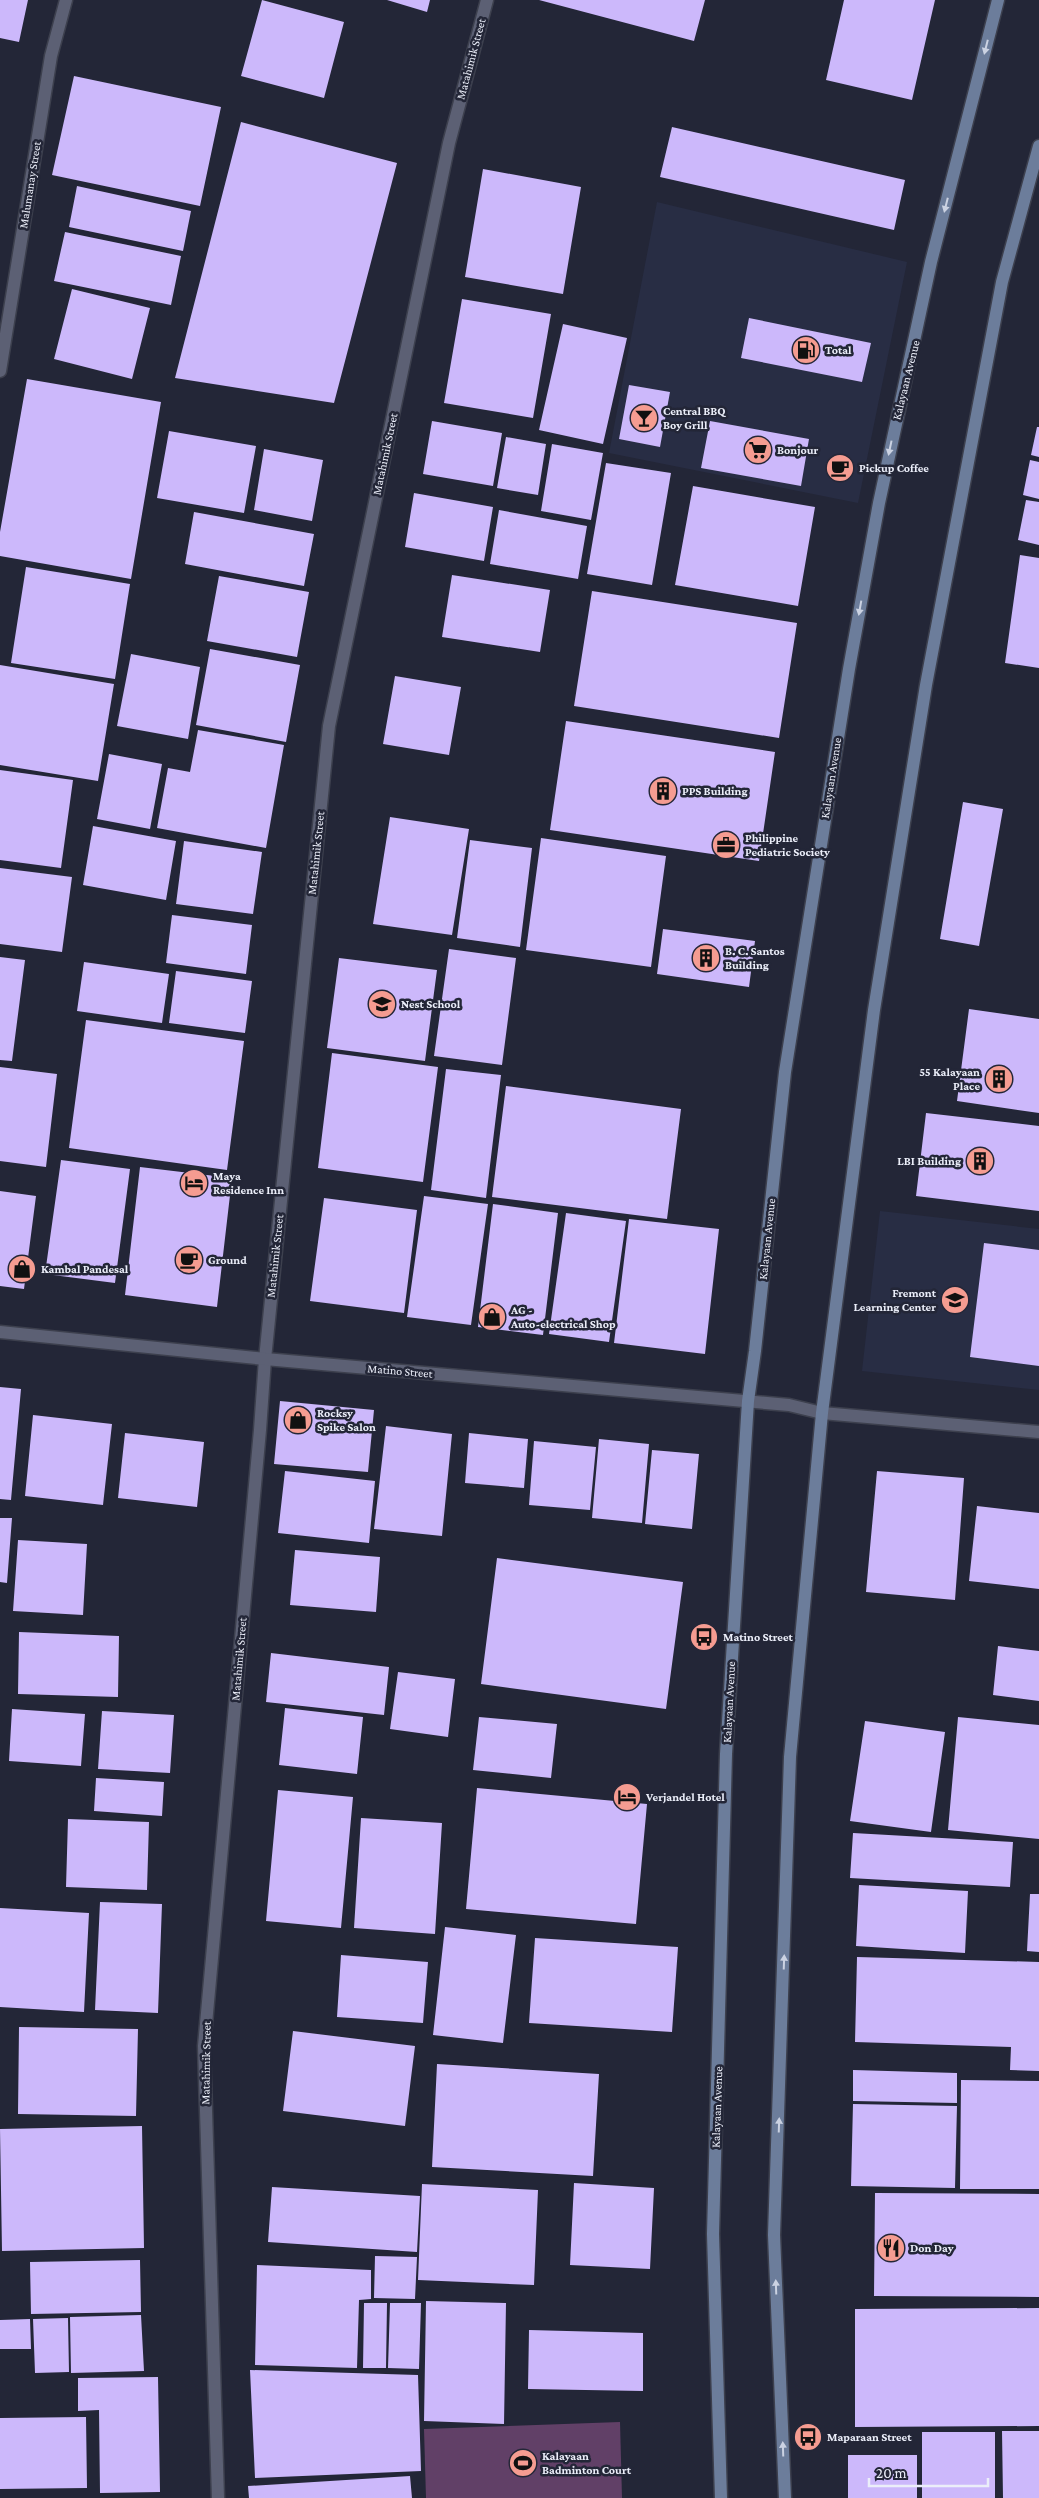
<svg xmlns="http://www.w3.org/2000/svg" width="1039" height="2498" font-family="'Crimson Pro',serif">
  <rect width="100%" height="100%" fill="#232637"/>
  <!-- built -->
  <path fill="#282d44" d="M657,202L907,262L858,503L609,453Z
    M880,1211L1039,1229V1390L862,1371Z"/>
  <!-- green -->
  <path fill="#614067" d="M620,2422L622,2498H426L424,2429Z"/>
  <!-- building -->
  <path fill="#ccb8fb" d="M0,0H28L19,42L0,38Z
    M262,0L344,22L324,98L241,76Z
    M387,0H430L427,12Z
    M539,0H705L694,41Z
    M844,0H935L912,100L826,80Z
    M74,76L221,107L200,206L52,175Z
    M241,122L397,163L334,403L175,378Z
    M672,127L905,180L894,230L660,177Z
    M483,169L581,187L563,294L465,277Z
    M77,186L191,211L183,251L69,227Z
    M65,232L181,256L171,305L54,281Z
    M72,289L150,308L132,379L54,359Z
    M462,299L551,314L533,418L444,403Z
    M749,318L871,343L862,382L741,358Z
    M563,324L627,338L603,444L539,430Z
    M27,379L161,402L131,579L0,556V532Z
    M629,385L670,392L660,447L619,439Z
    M432,421L502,433L493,486L423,474Z
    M710,421L809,439L801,486L701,468Z
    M1037,427H1039V457L1031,455Z
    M169,431L256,446L244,513L157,498Z
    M506,437L546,444L538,495L497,488Z
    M552,444L603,453L591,520L541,511Z
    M264,449L323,460L312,521L254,510Z
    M1030,460L1039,462V499L1023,495Z
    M606,463L671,473L652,585L587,574Z
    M693,486L815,507L798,606L675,585Z
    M414,493L493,507L484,561L405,547Z
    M1026,500L1039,502V545L1018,540Z
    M499,510L587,526L578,579L490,564Z
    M194,512L314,534L304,586L185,564Z
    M1020,555L1039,558V668L1005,663Z
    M26,567L130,584L115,679L11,663Z
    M452,575L550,590L540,652L442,637Z
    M219,576L309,592L297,657L207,641Z
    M592,591L797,623L779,738L574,706Z
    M210,649L300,665L286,742L196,725Z
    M131,654L200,667L188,739L117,726Z
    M0,665L114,684L98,781L0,765Z
    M395,676L461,687L449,755L383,744Z
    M566,721L775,752L759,861L550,830Z
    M198,730L284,745L266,848L157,828L168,768L190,772Z
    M109,754L162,764L150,829L97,819Z
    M0,770L73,780L61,868L0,860Z
    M963,802L1003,809L979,946L940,939Z
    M390,817L469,829L452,935L373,924Z
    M93,826L176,841L166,900L83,885Z
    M541,838L666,856L651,967L526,950Z
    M470,840L532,848L520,947L457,938Z
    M184,841L262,852L253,914L176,904Z
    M0,868L72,877L62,952L0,944Z
    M172,915L252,925L246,974L166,963Z
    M663,929L755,941L749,987L657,974Z
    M449,949L516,958L502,1065L434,1056Z
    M0,957L25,960L12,1061L0,1060Z
    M339,958L437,970L425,1061L327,1048Z
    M84,962L169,974L162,1023L77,1011Z
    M176,971L252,981L245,1033L169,1023Z
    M969,1009L1039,1019V1113L957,1101Z
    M86,1020L244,1041L227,1170L69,1148Z
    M332,1053L438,1067L423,1182L318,1168Z
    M0,1067L57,1074L46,1167L0,1161Z
    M446,1069L501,1075L486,1198L431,1190Z
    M506,1086L681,1109L667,1219L492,1197Z
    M926,1113L1039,1126V1211L916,1196Z
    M61,1160L130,1169L115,1283L45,1274Z
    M140,1167L232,1178L217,1307L125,1295Z
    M0,1191L36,1196L24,1289L0,1286Z
    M424,1196L488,1204L471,1325L407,1317Z
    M324,1198L417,1210L404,1313L310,1301Z
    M493,1204L558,1213L543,1335L478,1327Z
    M566,1213L626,1221L609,1342L549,1334Z
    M629,1219L719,1229L705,1354L614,1343Z
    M984,1243L1039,1250V1366L970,1357Z
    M0,1387L21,1389L11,1500L0,1499Z
    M280,1401L374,1410L368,1472L274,1464Z
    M33,1415L112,1424L103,1505L25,1496Z
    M386,1426L452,1434L442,1536L374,1529Z
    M125,1433L204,1442L197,1507L118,1498Z
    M469,1433L528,1439L524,1488L465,1483Z
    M599,1439L649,1444L642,1523L592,1518Z
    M534,1441L596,1447L590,1510L529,1505Z
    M652,1450L699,1454L692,1529L645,1524Z
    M285,1471L375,1481L369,1543L278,1533Z
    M877,1471L964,1478L955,1600L866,1592Z
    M977,1506L1039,1513V1589L969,1581Z
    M0,1518H12L7,1583L0,1582Z
    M18,1540L87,1544L83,1615L13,1611Z
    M295,1550L380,1557L376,1612L290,1605Z
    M497,1558L683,1582L666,1709L481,1684Z
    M19,1632L119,1636L118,1697L18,1694Z
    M998,1646L1039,1651V1701L993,1695Z
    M271,1653L389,1667L384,1715L266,1702Z
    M398,1672L455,1679L448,1737L390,1729Z
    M285,1708L363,1717L357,1774L279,1765Z
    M12,1709L85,1714L81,1766L9,1761Z
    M102,1711L174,1715L170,1773L98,1769Z
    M479,1717L557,1724L551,1778L473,1770Z
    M958,1717L1039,1725V1839L948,1830Z
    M865,1721L945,1732L931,1832L850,1821Z
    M96,1778L164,1782L162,1816L94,1811Z
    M477,1788L647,1804L636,1924L466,1909Z
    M278,1790L353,1797L341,1928L266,1921Z
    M361,1818L442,1823L435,1934L354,1928Z
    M68,1819L149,1822L147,1890L66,1887Z
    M853,1833L1013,1842L1010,1887L850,1878Z
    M859,1885L968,1891L965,1953L856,1946Z
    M1030,1894H1039V1952L1027,1951Z
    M100,1902L162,1904L158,2013L95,2010Z
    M0,1908L89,1913L84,2012L0,2007Z
    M445,1927L516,1935L503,2043L433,2035Z
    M535,1938L678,1947L672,2032L529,2023Z
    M341,1955L428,1962L423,2023L337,2017Z
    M857,1957L1039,1962V2071L1010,2070L1011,2047L855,2042Z
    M19,2027L138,2029L136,2116L18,2114Z
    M293,2031L415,2046L405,2126L283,2111Z
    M437,2064L599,2074L593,2176L432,2167Z
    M853,2070L957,2073V2103L853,2101Z
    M961,2080L1039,2081V2189H960Z
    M853,2104L957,2106L955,2188L851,2186Z
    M142,2126L144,2248L2,2251L0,2129Z
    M574,2183L654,2188L650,2269L570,2265Z
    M422,2184L538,2190L534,2285L418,2280Z
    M272,2187L420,2196L417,2252L268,2242Z
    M875,2193L1039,2194V2297L874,2296Z
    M375,2256L417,2257L415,2299L374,2298Z
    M140,2260L141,2312L31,2314L30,2262Z
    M257,2265L371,2270V2299L359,2300L357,2368L255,2365Z
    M426,2301L506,2303L504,2424L424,2421Z
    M364,2303H387L386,2368H363Z
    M390,2303H421L419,2369L388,2368Z
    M1039,2308V2426L855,2427V2309Z
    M141,2315L144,2371L71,2373L70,2317Z
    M68,2318L69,2372L35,2373L33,2319Z
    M30,2319L31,2349H0V2320Z
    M529,2330L643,2333V2391L528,2389Z
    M250,2370L418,2375L421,2471L255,2478Z
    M158,2377L160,2492L100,2493L99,2410L78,2411V2378Z
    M86,2417L87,2488L0,2489V2418Z
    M1002,2431H1039V2498H1003Z
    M922,2432H995V2498H922Z
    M848,2455H917V2498H848Z
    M410,2476L412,2498H249L248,2486Z"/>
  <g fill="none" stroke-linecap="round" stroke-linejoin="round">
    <defs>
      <path id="minor" d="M0,371L51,56L66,0
        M822,1413L1039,1432
        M218,2498L204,2046L260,1430L265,1359L329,726L449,143L487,0"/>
      <path id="tertiary" d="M0,1332L265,1359L789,1405L822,1413"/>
      <path id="secondary" d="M721,2498L713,2234L726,1754L748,1401L755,1351L785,1072L849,669L879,503L931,262L998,0
        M785,2498L774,2235L790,1757L822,1413L874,1010L926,685L1002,282L1039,146"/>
    </defs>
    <!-- minor casing -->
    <use href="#minor" stroke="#3d404e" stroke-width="15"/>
    <!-- tertiary casing -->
    <use href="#tertiary" stroke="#3d404e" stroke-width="15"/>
    <!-- secondary casing -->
    <use href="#secondary" stroke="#3d404e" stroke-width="15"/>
    <!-- minor -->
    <use href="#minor" stroke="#5c6074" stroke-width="12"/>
    <!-- tertiary -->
    <use href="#tertiary" stroke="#5c6074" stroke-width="12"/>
    <!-- secondary -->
    <use href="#secondary" stroke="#6c7d9b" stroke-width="12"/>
  </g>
  <!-- one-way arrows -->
  <defs><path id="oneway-solid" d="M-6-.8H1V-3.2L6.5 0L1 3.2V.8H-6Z" transform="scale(1.25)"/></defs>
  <g fill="#cbd2e2">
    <use href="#oneway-solid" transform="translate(986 47) rotate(104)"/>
    <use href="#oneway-solid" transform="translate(946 205) rotate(104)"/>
    <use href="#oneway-solid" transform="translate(890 448) rotate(102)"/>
    <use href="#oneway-solid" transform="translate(860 608) rotate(100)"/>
    <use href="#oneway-solid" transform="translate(784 1962) rotate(-88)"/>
    <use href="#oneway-solid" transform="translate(779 2125) rotate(-88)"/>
    <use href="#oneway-solid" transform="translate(776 2287) rotate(-92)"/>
    <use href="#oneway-solid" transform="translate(783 2449) rotate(-92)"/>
  </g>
  <!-- icons -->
  <defs>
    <symbol id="fuel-disc" viewBox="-11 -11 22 22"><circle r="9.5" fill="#f59c91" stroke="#232637"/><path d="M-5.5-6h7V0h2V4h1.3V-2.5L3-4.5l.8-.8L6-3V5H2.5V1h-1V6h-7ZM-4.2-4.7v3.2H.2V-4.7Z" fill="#111"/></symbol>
    <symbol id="bar-disc" viewBox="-11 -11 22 22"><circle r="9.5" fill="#f59c91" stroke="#232637"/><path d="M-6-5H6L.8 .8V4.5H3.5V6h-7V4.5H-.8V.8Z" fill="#111"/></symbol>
    <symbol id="supermarket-disc" viewBox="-11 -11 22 22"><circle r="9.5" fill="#f59c91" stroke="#232637"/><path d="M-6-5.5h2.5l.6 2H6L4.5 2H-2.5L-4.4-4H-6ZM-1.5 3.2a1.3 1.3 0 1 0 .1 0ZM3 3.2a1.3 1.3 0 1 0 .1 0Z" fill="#111"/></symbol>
    <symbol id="cafe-disc" viewBox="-11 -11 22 22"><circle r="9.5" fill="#f59c91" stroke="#232637"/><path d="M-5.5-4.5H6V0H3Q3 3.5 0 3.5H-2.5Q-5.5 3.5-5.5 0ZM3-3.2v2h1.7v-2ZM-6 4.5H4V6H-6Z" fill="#111"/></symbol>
    <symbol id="building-disc" viewBox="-11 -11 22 22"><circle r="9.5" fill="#f59c91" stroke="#232637"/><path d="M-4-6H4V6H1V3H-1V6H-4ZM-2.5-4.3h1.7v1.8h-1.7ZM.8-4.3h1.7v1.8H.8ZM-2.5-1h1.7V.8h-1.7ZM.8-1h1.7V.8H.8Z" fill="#111"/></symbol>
    <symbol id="office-disc" viewBox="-11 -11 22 22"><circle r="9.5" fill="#f59c91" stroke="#232637"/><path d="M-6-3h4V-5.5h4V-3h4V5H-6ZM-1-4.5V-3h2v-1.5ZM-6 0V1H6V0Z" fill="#111"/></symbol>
    <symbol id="school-disc" viewBox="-11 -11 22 22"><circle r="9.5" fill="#f59c91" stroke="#232637"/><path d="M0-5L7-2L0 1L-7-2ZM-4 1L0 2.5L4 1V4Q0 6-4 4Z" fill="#111"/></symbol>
    <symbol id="hotel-disc" viewBox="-11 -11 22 22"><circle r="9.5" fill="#f59c91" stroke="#232637"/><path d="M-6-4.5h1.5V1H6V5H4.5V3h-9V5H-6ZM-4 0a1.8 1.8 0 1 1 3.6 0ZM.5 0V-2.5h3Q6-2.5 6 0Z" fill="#111"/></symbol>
    <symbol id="shop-disc" viewBox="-11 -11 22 22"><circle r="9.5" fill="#f59c91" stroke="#232637"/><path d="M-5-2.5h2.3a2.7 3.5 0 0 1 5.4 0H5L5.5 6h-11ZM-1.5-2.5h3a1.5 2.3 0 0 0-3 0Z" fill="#111"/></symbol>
    <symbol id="bus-disc" viewBox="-11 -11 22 22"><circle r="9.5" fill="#f59c91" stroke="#232637"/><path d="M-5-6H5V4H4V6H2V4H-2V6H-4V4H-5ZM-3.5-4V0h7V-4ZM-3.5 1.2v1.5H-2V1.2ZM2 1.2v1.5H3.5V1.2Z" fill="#111"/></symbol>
    <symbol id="restaurant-disc" viewBox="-11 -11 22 22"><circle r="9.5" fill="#f59c91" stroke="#232637"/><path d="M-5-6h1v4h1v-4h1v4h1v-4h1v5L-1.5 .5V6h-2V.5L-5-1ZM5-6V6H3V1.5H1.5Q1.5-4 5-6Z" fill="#111"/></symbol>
    <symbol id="stadium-disc" viewBox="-11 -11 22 22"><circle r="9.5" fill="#f59c91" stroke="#232637"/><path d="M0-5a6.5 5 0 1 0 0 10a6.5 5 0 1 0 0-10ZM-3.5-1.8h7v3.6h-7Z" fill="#111"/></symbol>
  </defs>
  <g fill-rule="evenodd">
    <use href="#fuel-disc" x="790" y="334" width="32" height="32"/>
    <use href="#bar-disc" x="628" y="402" width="32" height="32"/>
    <use href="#supermarket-disc" x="742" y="434" width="32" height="32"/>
    <use href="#cafe-disc" x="824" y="452" width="32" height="32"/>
    <use href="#building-disc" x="647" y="775" width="32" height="32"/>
    <use href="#office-disc" x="710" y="829" width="32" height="32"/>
    <use href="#building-disc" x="690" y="942" width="32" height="32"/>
    <use href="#school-disc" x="366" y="988" width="32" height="32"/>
    <use href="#building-disc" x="983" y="1063" width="32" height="32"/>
    <use href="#building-disc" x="964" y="1145" width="32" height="32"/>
    <use href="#hotel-disc" x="178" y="1167" width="32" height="32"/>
    <use href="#cafe-disc" x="173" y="1244" width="32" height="32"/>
    <use href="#shop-disc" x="6" y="1253" width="32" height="32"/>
    <use href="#school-disc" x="939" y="1284" width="32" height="32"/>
    <use href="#shop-disc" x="476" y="1301" width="32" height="32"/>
    <use href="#shop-disc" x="282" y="1404" width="32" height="32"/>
    <use href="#bus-disc" x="688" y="1621" width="32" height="32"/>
    <use href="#hotel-disc" x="611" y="1781" width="32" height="32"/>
    <use href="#restaurant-disc" x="875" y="2232" width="32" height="32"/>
    <use href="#bus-disc" x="792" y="2421" width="32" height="32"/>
    <use href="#stadium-disc" x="507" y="2447" width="32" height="32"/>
  </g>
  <g text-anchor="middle" stroke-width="5" stroke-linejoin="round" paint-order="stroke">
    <!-- street labels -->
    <g font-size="12" fill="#ebeef9" stroke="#232637">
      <text transform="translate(471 59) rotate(-75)" y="4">Matahimik Street</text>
      <text transform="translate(30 185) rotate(-81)" y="4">Malumanay Street</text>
      <text transform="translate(906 380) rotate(-76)" y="4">Kalayaan Avenue</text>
      <text transform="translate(385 454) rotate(-78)" y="4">Matahimik Street</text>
      <text transform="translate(831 778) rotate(-81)" y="4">Kalayaan Avenue</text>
      <text transform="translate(316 853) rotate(-84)" y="4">Matahimik Street</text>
      <text transform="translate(767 1239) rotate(-84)" y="4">Kalayaan Avenue</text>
      <text transform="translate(275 1256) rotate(-84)" y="4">Matahimik Street</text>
      <text transform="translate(400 1371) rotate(5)" y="4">Matino Street</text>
      <text transform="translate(239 1659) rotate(-85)" y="4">Matahimik Street</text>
      <text transform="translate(729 1702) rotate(-87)" y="4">Kalayaan Avenue</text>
      <text transform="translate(206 2063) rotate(-89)" y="4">Matahimik Street</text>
      <text transform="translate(717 2107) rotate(-88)" y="4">Kalayaan Avenue</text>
    </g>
    <!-- poi labels -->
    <g font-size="12" font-weight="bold" fill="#ebeef9" stroke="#232637" text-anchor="start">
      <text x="825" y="354">Total</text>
      <text x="663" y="415">Central BBQ<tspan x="663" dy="14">Boy Grill</tspan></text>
      <text x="777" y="454">Bonjour</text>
      <text x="859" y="472">Pickup Coffee</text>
      <text x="682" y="795">PPS Building</text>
      <text x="745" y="842">Philippine<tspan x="745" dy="14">Pediatric Society</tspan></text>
      <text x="725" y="955">B. C. Santos<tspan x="725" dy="14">Building</tspan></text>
      <text x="401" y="1008">Nest School</text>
      <text x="980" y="1076" text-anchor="end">55 Kalayaan<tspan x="980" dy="14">Place</tspan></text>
      <text x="961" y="1165" text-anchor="end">LBI Building</text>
      <text x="213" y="1180">Maya<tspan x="213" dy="14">Residence Inn</tspan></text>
      <text x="208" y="1264">Ground</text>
      <text x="41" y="1273">Kambal Pandesal</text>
      <text x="936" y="1297" text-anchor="end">Fremont<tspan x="936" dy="14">Learning Center</tspan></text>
      <text x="511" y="1314">AG -<tspan x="511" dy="14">Auto-electrical Shop</tspan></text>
      <text x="317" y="1417">Rocksy<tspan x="317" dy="14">Spike Salon</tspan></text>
      <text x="723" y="1641">Matino Street</text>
      <text x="646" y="1801">Verjandel Hotel</text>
      <text x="910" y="2252">Don Day</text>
      <text x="827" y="2441">Maparaan Street</text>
      <text x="542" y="2460">Kalayaan<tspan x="542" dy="14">Badminton Court</tspan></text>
    </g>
  </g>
  <!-- scale -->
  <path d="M869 2478v8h119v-8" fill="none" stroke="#ebeef9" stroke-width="2.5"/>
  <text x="876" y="2478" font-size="15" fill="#ebeef9" stroke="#232637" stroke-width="4" paint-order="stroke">20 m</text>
</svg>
